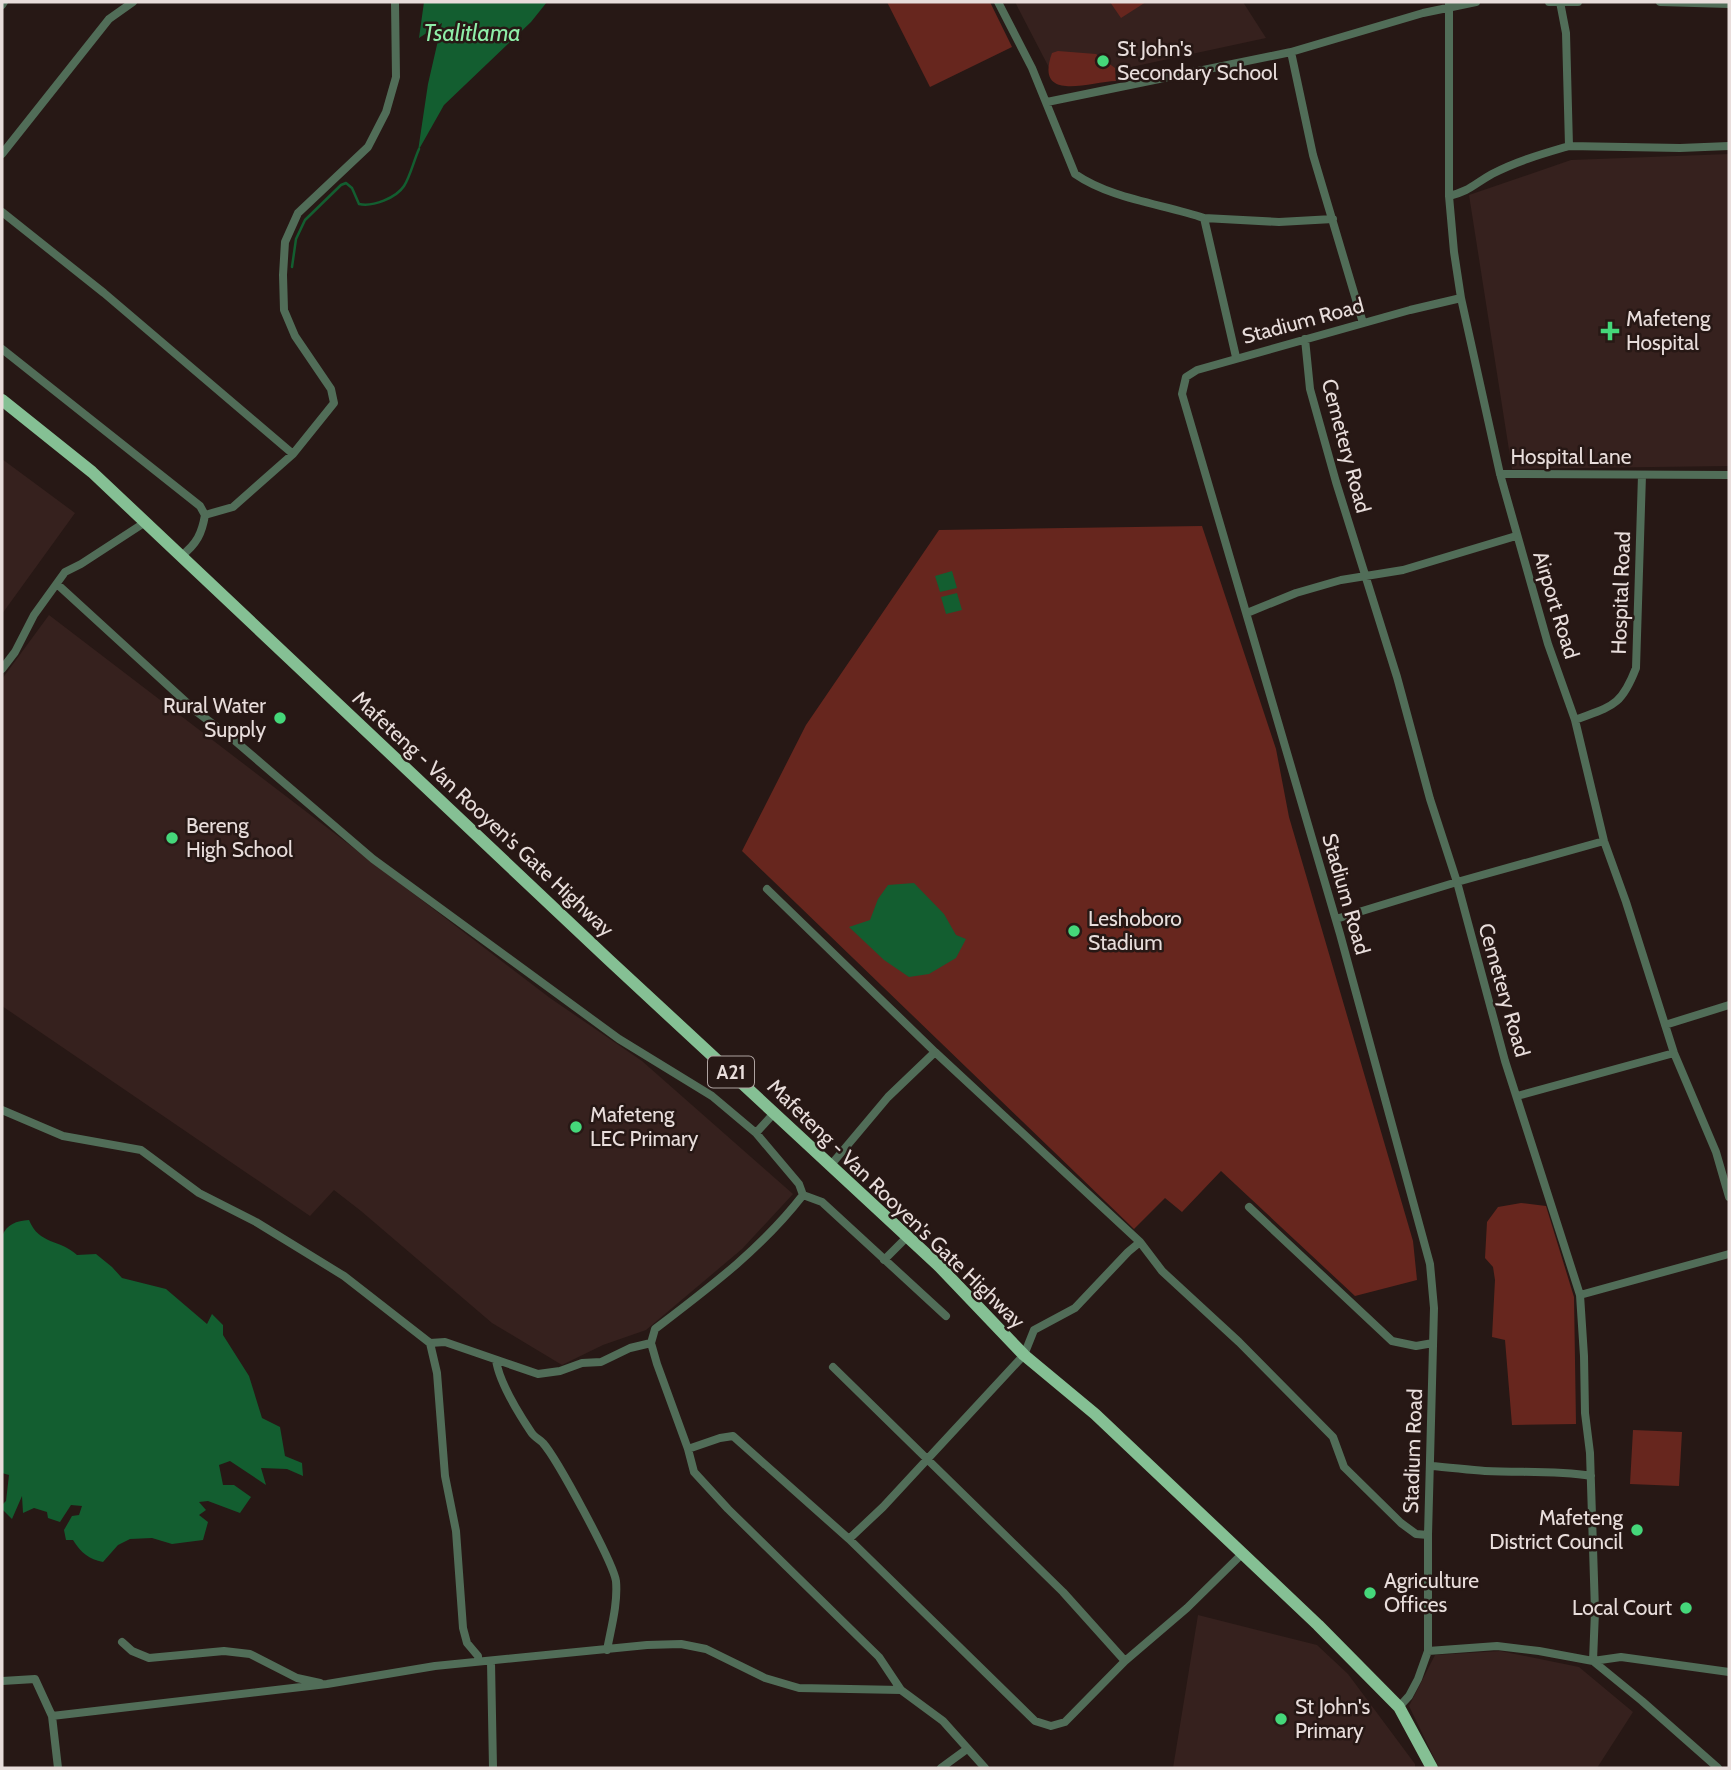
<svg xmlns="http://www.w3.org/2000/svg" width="1731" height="1770" font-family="Cabin,sans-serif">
  <rect width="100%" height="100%" fill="#271815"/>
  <!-- built -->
  <path fill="#36211e" d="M1015,2H1243L1266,38L1057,83Z
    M1729,154V466L1512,469L1469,195L1571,160Z
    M2,459L75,513L2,614Z
    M49,615L550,998L642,1061L793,1194L742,1249L646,1330L603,1345L562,1365L492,1323L361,1211L334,1190L310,1216L2,1006V679Z
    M1198,1615L1317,1645L1348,1674L1415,1764V1768H1173Z
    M1500,1651L1579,1667L1633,1712L1597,1768H1439L1409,1706L1435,1655Z"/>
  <!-- green -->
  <path fill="#67261e" d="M887,2H990L1012,47L930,87Z
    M1110,2H1146L1121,18Z
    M1058,51L1096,54L1115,68L1116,81C1089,82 1034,103 1052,53Z
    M1202,526L1276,749L1289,817L1413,1241L1417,1280L1355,1296L1221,1171L1182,1212L1165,1198L1134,1229L742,851L806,725L939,530Z
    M1521,1203L1546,1206L1574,1297L1576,1424L1512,1425L1505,1340L1492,1337L1495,1280L1493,1267L1485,1258L1487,1222L1498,1207Z
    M1633,1430L1682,1432L1679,1486L1630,1484Z"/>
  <!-- water -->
  <path fill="#135e30" d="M424,2H547L531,22L444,105L418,151L428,84L442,23L419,38Z
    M952,571L957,588L940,592L935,576Z
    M957,593L962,610L946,614L941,597Z
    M914,883L944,914L956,935L966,939L956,958L929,974L909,977L884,960L849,927L870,920L878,899L888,885Z
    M29,1220C39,1245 60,1239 77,1255L96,1254L112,1267L122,1278L166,1289L207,1324L212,1314L223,1325V1335L249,1376L262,1418L280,1427L285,1456L302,1463L303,1476L287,1469L261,1468L266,1485L230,1461L219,1465L223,1485H234L251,1497L240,1513L208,1501L199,1502L206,1510L199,1515L208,1522L203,1540L172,1544L152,1538L130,1539L118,1545L103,1562C89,1559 81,1553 73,1540H66L64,1530L72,1516L79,1515L82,1506L71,1505L60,1522L48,1518L47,1512L34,1508L23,1513L22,1496L12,1519L2,1509V1505L6,1501L9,1475L2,1473V1236C7,1224 16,1221 29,1220Z"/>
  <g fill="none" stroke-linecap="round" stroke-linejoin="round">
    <!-- stream -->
    <path stroke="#135e30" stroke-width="2.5" d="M292,267L296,239L305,220L341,185L346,183L352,188L359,204C373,207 396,198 404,186C410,177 414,160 419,149"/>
    <!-- street -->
    <path stroke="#516d58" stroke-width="8" d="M998,2L1032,68L1075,174C1111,199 1163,204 1204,218L1236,357
      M1449,2V196L1454,252L1461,298L1500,474L1548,644L1575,720L1604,841L1626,902L1674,1053L1716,1152L1729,1197
      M1549,2H1578
      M1660,2L1729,4
      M2,5L4,2
      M1291,52L1313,155L1363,323
      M1047,102L1291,52L1423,13L1476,2
      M1569,146L1680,148L1729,146
      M2,154L109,19L133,2
      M1449,196C1470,191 1474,184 1492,174C1517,161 1542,154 1569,146L1566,33L1560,2
      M2,212L104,293L293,454
      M1204,218L1279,222L1333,219
      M1305,339L1310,389L1336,482L1397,677L1430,799L1457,882L1505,1061L1580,1295L1584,1356L1585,1413L1590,1453L1595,1611L1593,1661
      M2,349L200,506L205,515C202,533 197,544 181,556
      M1500,474L1729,475
      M205,515L233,507L293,454L334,403L331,389L295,336L284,310L283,275L285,242L298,213L368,147L386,112L396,77L395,2
      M57,584L197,712L234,740L373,859L619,1039L712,1096L756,1133L775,1112
      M1247,613L1296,593L1341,580L1403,570L1516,536
      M2,669L15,652L34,615L65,572L81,564L144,523
      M1575,720C1612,706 1621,707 1636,668L1642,475
      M767,889L935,1052L1140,1242L1162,1271L1239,1342L1333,1437L1344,1467L1401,1523L1416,1534L1428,1535
      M1336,919L1457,882L1604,841
      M1665,1025L1729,1005
      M1517,1096L1674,1053
      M2,1110L63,1136L141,1150L199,1193L256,1222L344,1276L430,1343L437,1373L445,1476L456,1531L463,1628L467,1643L478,1656V1661
      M756,1133L799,1184L803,1195C761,1249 710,1287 655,1329L651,1343L657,1364L688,1449L694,1472L728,1509L879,1657L901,1690L943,1721L985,1768
      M830,1166L888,1097L935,1052
      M803,1195L822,1202L946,1316
      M1249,1207L1392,1341L1416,1346L1433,1343
      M884,1260L907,1237
      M1580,1295L1729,1254
      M430,1343L445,1342L538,1374L560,1371L582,1363L601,1362L630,1348L651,1343
      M496,1360C499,1381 519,1414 531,1432C534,1437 539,1439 543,1443C557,1459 613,1562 616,1581C618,1604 611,1628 607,1650
      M833,1367L1063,1592L1125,1661
      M688,1449L720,1438L733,1436L849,1539L1035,1721L1051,1726L1065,1722L1125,1661L1187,1608L1242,1554
      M1430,1466C1449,1467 1467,1470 1485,1471C1521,1473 1556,1470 1591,1476
      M849,1539L883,1507L1024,1355L1034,1330L1075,1308L1128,1252L1140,1242
      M122,1642L132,1651L149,1658L224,1651L250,1654L297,1678L320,1683
      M1428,1651L1497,1646L1539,1651L1593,1661L1642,1701L1718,1768
      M1593,1661L1621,1657L1729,1672
      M491,1662L493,1768
      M2,1681L35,1679L52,1716L58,1768
      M1399,1707L1409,1696L1418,1679L1428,1651V1535L1434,1308L1430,1264L1340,934L1182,394L1186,377L1197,370L1410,310L1461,298
      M52,1716L327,1684L435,1666L647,1645L681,1644L706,1649L765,1678L799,1688L901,1690
      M941,1768L967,1749"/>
    <!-- primary -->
    <path stroke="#85c094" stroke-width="12" d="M2,400L92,472L609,960L938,1265L1024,1355L1095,1414L1318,1625L1399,1707L1432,1768"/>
  </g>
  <!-- markers -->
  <g fill="#45d77a" stroke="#271815" stroke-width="2.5">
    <circle cx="1103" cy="61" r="7"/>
    <path d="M1606.5 320.5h7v7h7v7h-7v7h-7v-7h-7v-7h7z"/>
    <circle cx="280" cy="718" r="7"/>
    <circle cx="172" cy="838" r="7"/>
    <circle cx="1074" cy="931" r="7"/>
    <circle cx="576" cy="1127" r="7"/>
    <circle cx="1637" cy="1530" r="7"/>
    <circle cx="1370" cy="1593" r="7"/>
    <circle cx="1686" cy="1608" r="7"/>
    <circle cx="1281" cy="1719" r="7"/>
  </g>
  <g text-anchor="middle" stroke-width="5" stroke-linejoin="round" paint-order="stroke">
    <!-- shield labels -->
    <rect fill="#271815" stroke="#aea2a0" stroke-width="2" x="708" y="1056.5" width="46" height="31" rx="5"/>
    <g font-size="19" font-weight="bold" fill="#e8dddb">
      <text x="731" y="1079">A21</text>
    </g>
    <!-- poi labels -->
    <g font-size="21" fill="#e8dddb" stroke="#271815" text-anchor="start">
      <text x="1117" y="56">St John's<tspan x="1117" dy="24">Secondary School</tspan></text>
      <text x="1626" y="326">Mafeteng<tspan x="1626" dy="24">Hospital</tspan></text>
      <text x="266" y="713" text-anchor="end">Rural Water<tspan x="266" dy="24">Supply</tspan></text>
      <text x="186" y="833">Bereng<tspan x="186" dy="24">High School</tspan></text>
      <text x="1088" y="926">Leshoboro<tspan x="1088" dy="24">Stadium</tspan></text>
      <text x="590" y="1122">Mafeteng<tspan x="590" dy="24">LEC Primary</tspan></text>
      <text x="1623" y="1525" text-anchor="end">Mafeteng<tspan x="1623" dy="24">District Council</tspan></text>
      <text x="1384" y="1588">Agriculture<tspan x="1384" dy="24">Offices</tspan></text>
      <text x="1672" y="1615" text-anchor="end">Local Court</text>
      <text x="1295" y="1714">St John's<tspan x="1295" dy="24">Primary</tspan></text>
    </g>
    <!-- street labels -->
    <g font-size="21" fill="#e8dddb" stroke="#271815">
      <text transform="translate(1303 321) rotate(-15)" y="7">Stadium Road</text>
      <text transform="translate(1346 446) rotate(75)" y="7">Cemetery Road</text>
      <text x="1571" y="464">Hospital Lane</text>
      <text transform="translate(1621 593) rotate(-88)" y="7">Hospital Road</text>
      <text transform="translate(1556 605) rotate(73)" y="7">Airport Road</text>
      <text transform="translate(483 814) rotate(43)" y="7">Mafeteng - Van Rooyen's Gate Highway</text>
      <text transform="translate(1346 894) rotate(74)" y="7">Stadium Road</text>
      <text transform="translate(1504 990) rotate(74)" y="7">Cemetery Road</text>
      <text transform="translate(896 1204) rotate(44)" y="7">Mafeteng - Van Rooyen's Gate Highway</text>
      <text transform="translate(1413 1451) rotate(-88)" y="7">Stadium Road</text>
    </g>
    <!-- water labels -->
    <g font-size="23" font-style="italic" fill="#8eeea8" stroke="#271815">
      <text x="472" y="41">Tsalitlama</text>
    </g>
  </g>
  <!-- border -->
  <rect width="1731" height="1770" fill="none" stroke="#e8dddb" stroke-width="7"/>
</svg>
